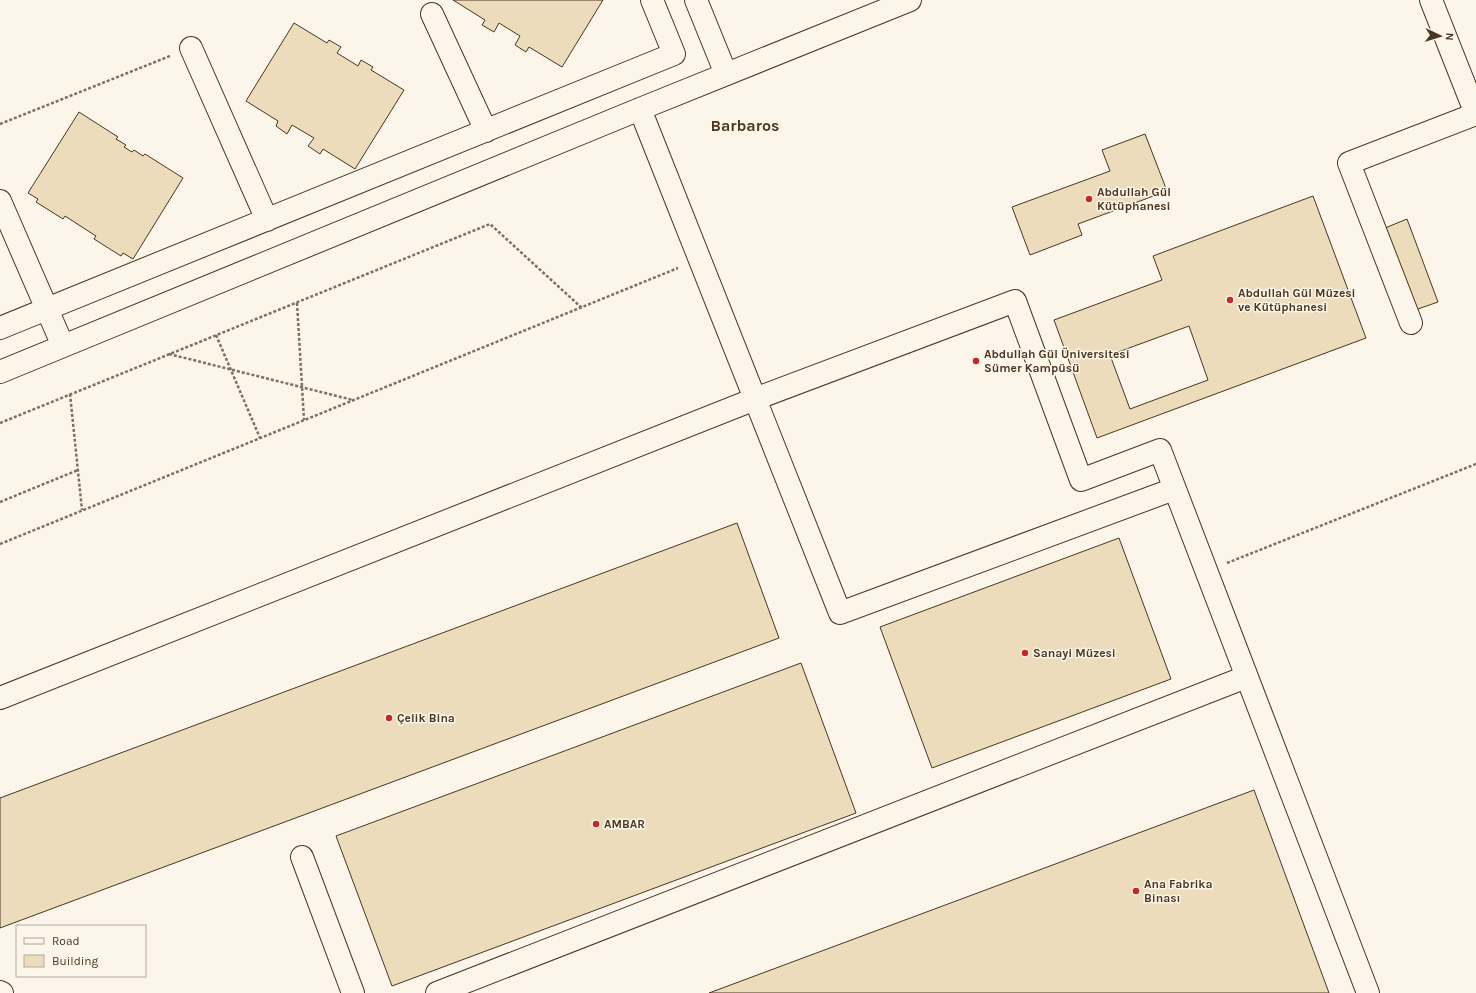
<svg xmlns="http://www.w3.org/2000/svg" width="1476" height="993" font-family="Karla,sans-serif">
  <rect width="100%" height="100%" fill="#fbf6e9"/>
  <!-- building -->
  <path fill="#ecdcbc" stroke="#4a3520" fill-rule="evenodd" d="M453,0H603L562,67L529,47L526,52L515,45L520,36L499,23L494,32L482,25L485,20Z
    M294,23L327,43L329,40L341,47L337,53L358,66L361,60L373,67L371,70L404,90L355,169L323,149L320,154L308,146L314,138L292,125L287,134L276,126L278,121L246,101Z
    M79,112L118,137L116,139L126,145L124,147L132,152L134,150L143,156L145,154L183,178L133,259L123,253L121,256L94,239L96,236L65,216L63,219L36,202L38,199L28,193Z
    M1145,134L1167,191L1078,224L1082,235L1030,255L1012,207L1110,171L1102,150Z
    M1313,196L1366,338L1097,438L1054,320L1162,280L1153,256ZM1189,326L1208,380L1130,409L1110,355Z
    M1407,219L1438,302L1415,310L1385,228Z
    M737,523L779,638L0,928V798Z
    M1119,538L1171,679L932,768L880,627Z
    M801,663L856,813L392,986L336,836Z
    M1254,790L1329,993H709Z"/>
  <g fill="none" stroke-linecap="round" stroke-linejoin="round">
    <defs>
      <path id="minor" d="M696,0L726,74
        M432,14L486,131
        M191,48L267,220
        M640,109L840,613L1174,489
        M0,201L63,346
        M1411,323L1349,163L1476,114L1431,0
        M0,328L674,54L652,0
        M0,372L640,109L910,0
        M0,698L755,399L1015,301L1081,480L1160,450L1368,993
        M302,857L353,993
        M0,992L2,993
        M437,993L1246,677"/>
    </defs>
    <!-- minor casing -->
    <use href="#minor" stroke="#4a3520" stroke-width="24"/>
    <!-- path -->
    <path stroke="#7f6f5c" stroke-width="2.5" stroke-dasharray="3 2" stroke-linecap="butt" d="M0,124L170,56
      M297,303L304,420
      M216,335L260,438
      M169,354L353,400
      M70,394L82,510
      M0,423L490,224L582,308
      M0,502L78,470
      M0,544L678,268
      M1227,563L1476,464"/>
    <!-- minor -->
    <use href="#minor" stroke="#fbf6e9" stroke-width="22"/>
  </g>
  <!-- markers -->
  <g fill="#c62828" stroke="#fbf6e9" stroke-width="1.5">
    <circle cx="1089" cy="199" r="4"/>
    <circle cx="1230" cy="300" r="4"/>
    <circle cx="976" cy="361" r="4"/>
    <circle cx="1025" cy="653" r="4"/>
    <circle cx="389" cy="718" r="4"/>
    <circle cx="596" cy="824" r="4"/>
    <circle cx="1136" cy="891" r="4"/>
  </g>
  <g text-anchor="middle" stroke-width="3" stroke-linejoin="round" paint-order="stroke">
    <!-- poi labels -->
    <g font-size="12" font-weight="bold" fill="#4a3520" stroke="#fbf6e9" text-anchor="start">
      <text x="1097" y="196">Abdullah Gül<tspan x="1097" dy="14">Kütüphanesi</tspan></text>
      <text x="1238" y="297">Abdullah Gül Müzesi<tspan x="1238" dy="14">ve Kütüphanesi</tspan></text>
      <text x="984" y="358">Abdullah Gül Üniversitesi<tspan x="984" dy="14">Sümer Kampüsü</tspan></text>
      <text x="1033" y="657">Sanayi Müzesi</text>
      <text x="397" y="722">Çelik Bina</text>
      <text x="604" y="828">AMBAR</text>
      <text x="1144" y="888">Ana Fabrika<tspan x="1144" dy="14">Binası</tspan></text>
    </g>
    <!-- district labels -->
    <g font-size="16" font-weight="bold" fill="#4a3520" stroke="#fbf6e9">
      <text x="745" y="131">Barbaros</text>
    </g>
  </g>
  <!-- legend -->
  <rect x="16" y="925" width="130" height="52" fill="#fbf6e9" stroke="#b4a999"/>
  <rect x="24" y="938" width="20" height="6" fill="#fbf6e9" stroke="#b4a999"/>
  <text x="52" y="945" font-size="12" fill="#4a3520">Road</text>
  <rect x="24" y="955" width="20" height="12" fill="#ecdcbc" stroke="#b4a999"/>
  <text x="52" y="965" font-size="12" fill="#4a3520">Building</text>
  <!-- north arrow -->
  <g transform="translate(1440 36) rotate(94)" stroke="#fbf6e9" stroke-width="3" paint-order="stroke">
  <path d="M0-3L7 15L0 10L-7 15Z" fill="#4a3520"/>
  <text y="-6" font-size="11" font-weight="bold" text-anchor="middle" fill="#4a3520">N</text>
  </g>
</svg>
